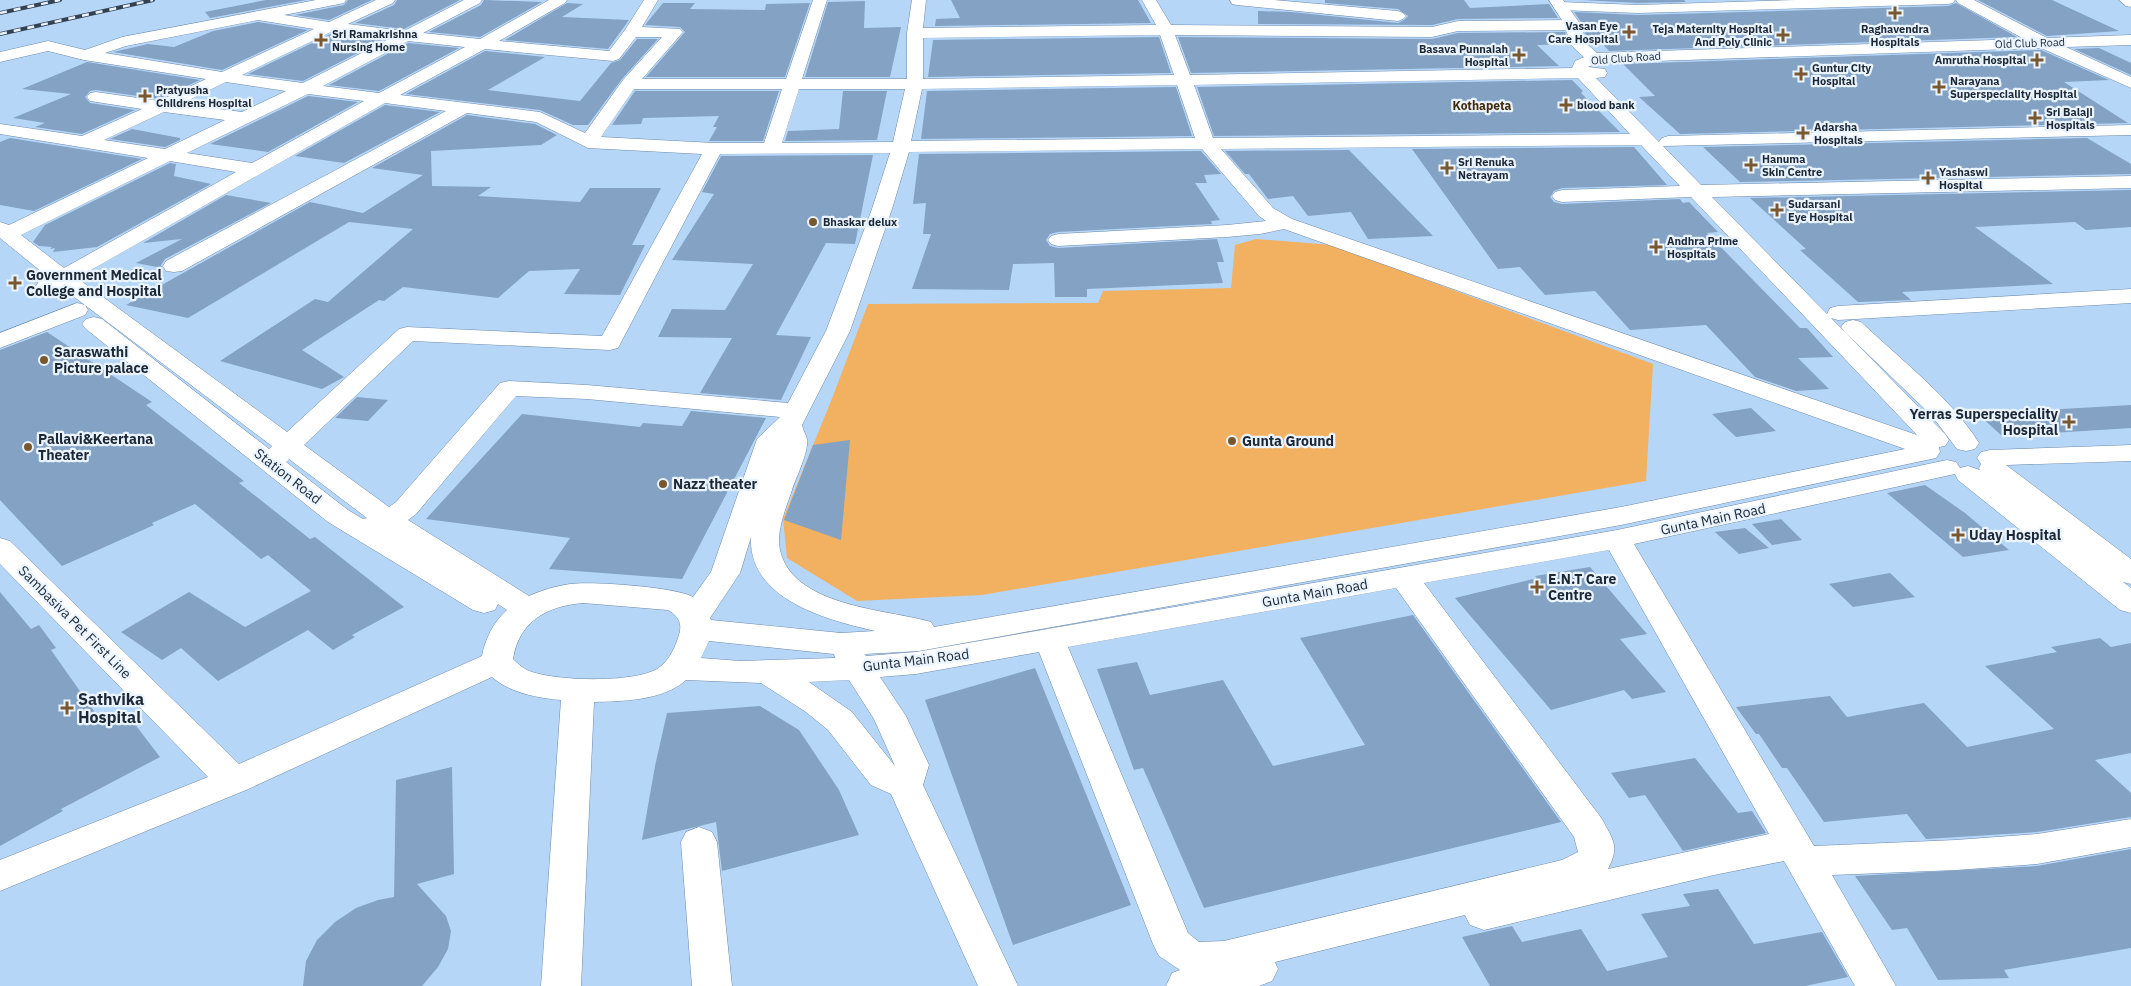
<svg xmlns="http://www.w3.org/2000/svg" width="2131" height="986" font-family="'IBM Plex Sans',sans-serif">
  <rect width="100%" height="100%" fill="#b6d6f8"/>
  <!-- green -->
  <path fill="#f2b160" d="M1256,239L1332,245L1653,364L1646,481L982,595L857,601L787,558L783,519L831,401L868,304L1098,303L1103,291L1231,288L1235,245Z"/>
  <!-- building -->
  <path fill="#84a2c3" d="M266,0H306L210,18L205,12Z
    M348,0H372L329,20L295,15L344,5Z
    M397,0H460L404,29L355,23L394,5Z
    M484,0L542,2L480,37L429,32L481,5Z
    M951,0H1138L1151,23L935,26L936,19L960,18Z
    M1325,0H1464L1470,8L1549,4L1558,18L1458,19L1432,25L1258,24V11L1291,12L1398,23L1404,20L1408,16L1398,9L1325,3Z
    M1582,0H1684L1686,2L1638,3Z
    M1978,0H2052L2119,31L2047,36Z
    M865,1L864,28L901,27L890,77H805L828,2Z
    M567,3L583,4L562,17L629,20L608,49L505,40Z
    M663,3H695L690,9L765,10L766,4L810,3L785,77H646L685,32L680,27L645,25Z
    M1956,3L2017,37L1609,51L1602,43L1589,44L1587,41L1583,25L1574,12L1638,15L1948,6Z
    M258,22L308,30L222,70L113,52L148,44L174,47L213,31Z
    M1565,32L1568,44L1537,45L1559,66L1191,73L1178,37L1432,39L1458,33Z
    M333,33L383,40L303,81L248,74Z
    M1159,37L1171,73L928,77L933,40Z
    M637,39H658L622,79L588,125H573L540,110L406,94L485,51L545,57L488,90L580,101L611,63L620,60Z
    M408,43L459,48L379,91L329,85Z
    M2099,48L2131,63V75L2074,49Z
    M2041,50L2109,80L2064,82L2128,123L1680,134L1639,97L1655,96L1623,64Z
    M87,62L200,80L159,99L96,90L90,91L85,97L90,103L135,110L82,134L35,127L45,123L13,118L71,94L22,89Z
    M1572,80L1583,91L1581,93L1620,132L1214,136L1197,87Z
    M1176,87L1192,136L921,139L927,91Z
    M635,91H779L763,141H709L717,127H713L719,116L643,118L641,124L612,125Z
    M843,91H887L877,140L785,141L788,131L839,129Z
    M308,96L358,102L268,152L210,144Z
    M385,105L440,112L344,163L295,156Z
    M467,115L535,124L557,135L541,145L431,151L432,186L491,187L478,196L580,202L590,188H661L632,245H645L620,295L564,294L580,269L529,271L498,298L403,287L384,301L379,300L302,350L344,377L322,389L220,361L315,299L328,302L413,229L349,222L188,318L126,305L310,202L363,213L423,175L372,168Z
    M132,129L180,138V140L165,147L110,139Z
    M10,138L142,159L34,211L0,205V142Z
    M2087,138L2131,164V174L1740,182L1703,147Z
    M1634,147L1667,185L1562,188L1554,191L1550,197L1554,202L1562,204L1680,199L1683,203L1689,202L1718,232L1707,233L1800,328H1807L1833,357L1798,358L1829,389L1796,391L1755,377L1706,325L1630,330L1595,291L1545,295L1520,267L1498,269L1412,149Z
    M1349,150L1433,236L1368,239L1351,212L1308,216L1293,196L1268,199L1249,174H1245L1225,151Z
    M1201,151L1221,174L1204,175L1207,183H1195L1220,220L1211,221L1212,224L1058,232L1050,234L1046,240L1050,246L1058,248L1217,239L1224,262H1217L1223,283L1087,289V297H1055L1054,263L1013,264L1009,290L912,289L931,234H923L926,203L913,204L919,154Z
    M873,155L855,244L826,243L776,335L811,337L781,400L700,393L732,338L658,337L672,309L725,310L753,264L672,260L714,194L702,192L721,156Z
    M170,163L176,164L174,176L211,184L97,247L53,252L55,248L50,249L52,247L39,246L33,242L45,225Z
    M2131,190V227L2086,230L2075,222L1975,227L2053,284L1902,292L1911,300L1858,302L1800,250L1806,249L1750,198Z
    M226,195L271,203L165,259L161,265L162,268L136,263L182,239L143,243Z
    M47,332L152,402L146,405L244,481L239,483L310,539L315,537L404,607L352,635L355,637L333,650L308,630L218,681L181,648L162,660L121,632L189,592L245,627L311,591L268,555L261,559L195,504L152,523L154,525L62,566L0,500V350Z
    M357,397L388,400L368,421L335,418Z
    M2131,405V428L2002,436L1978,414Z
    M1751,408L1776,431L1736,437L1712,414Z
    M691,411L766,418L682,579L549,569L570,538L426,519L522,414L640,427L643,423L682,426Z
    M850,440L841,540L784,520L813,445Z
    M1925,485L1965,513L2009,550L1963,557L1887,493Z
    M1781,519L1802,540L1772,545L1752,524Z
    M1745,528L1769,548L1739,554L1715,532Z
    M1590,567L1647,634L1620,639L1666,692L1632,699L1624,690L1551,710L1455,598L1537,578L1535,576Z
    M1890,573L1915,597L1853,607L1829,584Z
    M0,592L31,629L39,625L56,648L51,650L101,721L124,710L160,757L61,809L63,811L0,846Z
    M1413,615L1561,822L1204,908L1143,768L1134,770L1097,669L1137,662L1150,695L1223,680L1273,766L1365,745L1300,638Z
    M2100,638L2111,647L2131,643V753L2095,760L2131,793V817L2037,832L1926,839L1907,814L1824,822L1787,768H1782L1759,734H1756L1736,707L1830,696L1847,717L1924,703L1967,747L2054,729L1985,666L2057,652L2051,647Z
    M1035,668L1131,905L1013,945L925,700Z
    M760,706L799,730L839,790L859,835L722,871L716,822L642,840L655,766L667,713Z
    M1695,758L1738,813L1752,811L1766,833L1683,851L1645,795L1629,798L1611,773Z
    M452,767L454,874L417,884L446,916L451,931L448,949L438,967L422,986H303L306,961L317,940L335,922L356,908L378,900L394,897L396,780Z
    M2131,849V948L2004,970L2009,978L1938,980L1907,928L1892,930L1855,876L2037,866Z
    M1718,889L1754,944L1822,932L1848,977L1805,986H1490L1462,937L1512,926L1522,942L1581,929L1607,971L1668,957L1641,914L1690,906L1683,894Z"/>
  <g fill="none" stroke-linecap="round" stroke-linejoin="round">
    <defs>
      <path id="minor" d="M316,0H346L344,3L284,15L329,22L376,0H395L393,3L348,24L404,31L464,0H482L480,3L423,33L480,39L549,0H567L565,3L499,41L609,51L625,30L644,0H658L642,27L680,29L683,32L642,79H786L813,0H827L802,79H907V33L912,0H926L923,28L1156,25L1142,0H1156L1171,25L1432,27L1458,21L1573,20L1578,22L1581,25L1578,28L1573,30L1458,31L1432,37L1175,35L1190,75L1572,68L1575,61L1594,53L2024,39L1958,3L1956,0H1974L2047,38L2131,35V45L2066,47L2131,77V88L2041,48L1597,63L1588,67L1605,69L1607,73L1605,77L1596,78L1659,142L1662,138L1668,136L2131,125V135L1663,146L1701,185L2131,176V188L1712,197L1827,314L1830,308L1838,306L2131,289V303L1838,320L1831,318L1845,332L1841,327L1845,322L1853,320L1861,322C1899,358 1952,399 1979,443L1975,449L1966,451L1957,449L1932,416L1845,332L1945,434L1949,440L1945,446L1939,447L1940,452L1936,458L1621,525L919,651L865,654L866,656L916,652L1617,530L1947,460L1956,462L1960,468L1968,466L1980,470L1979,468L1981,464L1977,458L1981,452L1990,450L2131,445V461L2006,465L2131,559V584L2123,582L2131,588V613L2120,610L1958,480L1955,474L1634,544L1814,846L1956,840L2037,834L2131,819V847L2037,864L1956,870L1832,875L1896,986H1855L1784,861L1714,875L1484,930L1470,925L1465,915L1275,962L1278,969L1272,981L1259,986H1166L1172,973L1180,970L1159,956L1153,944L1039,652L916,674L880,677L906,716L929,765L923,785L1018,986H978L891,794L871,785L828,730L806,712L761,683L686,680C663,701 622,701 594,702L581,986H541L561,700C538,698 510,693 492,677L246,790L0,891V860L208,777L0,564V538L10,541L239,764L482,656C485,639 494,621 507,610L498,604L495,610L484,613L473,610L328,522L86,329L82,324L86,319L94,317L102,319L269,449L272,446L61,287L47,293L39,291L36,286L39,281L48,277L0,238V222L9,225L148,158L0,134V124L82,136L142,109L90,101L87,97L90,93L96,92L159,101L206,79L84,60L48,51L0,62V52L48,41L85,50L122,37ZM258,20L314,29L222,72L105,53L126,46ZM333,31L389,39L303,83L242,75ZM1160,35L1174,75L923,79V38ZM636,37H662L623,80L585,133L540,112L400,95L485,49L613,61L619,59ZM408,41L465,47L379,93L323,86ZM1578,78L1630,134L1213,138L1194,85ZM226,82L286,91L242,112L181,104ZM1177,85L1195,138L911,141L922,89ZM634,89H782L764,143H714L601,137ZM799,89H905L893,142L782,143ZM308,94L364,101L252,163L187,153ZM385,103L446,111L166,261L163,266L166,271L174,272L182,271L467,113L536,122L588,148L702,154L602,336L407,327L399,329L287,432L77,278ZM164,112L225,120L165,149L104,140ZM1641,145L1680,186L1562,190L1555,192L1552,196L1555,200L1562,202L1691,197L1917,435L1292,219L1273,208L1221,149ZM1202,149L1259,216L1266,221L1227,225L1058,234L1051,236L1048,240L1051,244L1058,246L1227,237L1260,234L1284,229L1905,449L1621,507L934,627L931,622C886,609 793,607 780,550C776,531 786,508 792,490C796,477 809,452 807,439C806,435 803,430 802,425L850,331L892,209L909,152ZM890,153L872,209L826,331L788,403L587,385L509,381L500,383L396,502L389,507L304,445L413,341L610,350L618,348L720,154ZM170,161L236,172L64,268L21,235ZM516,396L587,399L780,417L757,439L711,572L693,597C676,587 591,581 570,584C556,586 542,590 529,596L408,520L416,514ZM289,459L367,518L363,519L348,510L286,462ZM751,537C748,600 828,620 875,631L841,633L711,620L710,618L740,573ZM1609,550L1769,834L1608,869C1620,846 1613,840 1602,819L1424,583ZM1396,588L1574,837L1578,852L1562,860L1224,941L1199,942L1188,933L1068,647ZM583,603L668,610C680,617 683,625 678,638C674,650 668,662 657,669C633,683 559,681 532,672C525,670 519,665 513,659C519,621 547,606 583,603ZM709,641L834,654L835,658L740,661L701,658ZM849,680L874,719L895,766L852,712L809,682Z
        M1230,0H1274L1398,11L1403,13L1406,16L1403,19L1398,21L1237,5L1232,4Z
        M1796,0H1955L1953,3L1948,4L1638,13L1560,10L1555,9L1553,6L1555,3L1560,2L1638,5Z
        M2119,0H2131V7L2126,6Z
        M77,303L85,305L88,310L85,315L0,348V333Z
        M699,827L712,832L717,842L732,986H692L681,842L686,832Z"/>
      <path id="major" d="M1549,0H1563L1581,25L1585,42L1602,58L1600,61H1588L1570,44L1565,25Z"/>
    </defs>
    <!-- minor casing -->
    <use href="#minor" stroke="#6d8aaa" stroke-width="1"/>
    <!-- major casing -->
    <use href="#major" stroke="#6d8aaa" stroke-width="1"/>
    <!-- minor -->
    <use href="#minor" fill="#fff" fill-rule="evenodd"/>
    <!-- major -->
    <use href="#major" fill="#fff" fill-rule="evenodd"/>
    <defs>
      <path id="rail" d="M0,13L60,0
        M0,34L153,0"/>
    </defs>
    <!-- rail casing -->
    <use href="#rail" stroke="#334252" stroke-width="4"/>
    <!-- rail -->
    <use href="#rail" stroke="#eaf4ff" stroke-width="2.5" stroke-dasharray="7" stroke-linecap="butt"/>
  </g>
  <!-- markers -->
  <g fill="#79582f" stroke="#eaf4ff" stroke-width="2">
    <path d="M1892.5 5.5h5v5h5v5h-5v5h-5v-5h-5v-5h5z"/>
    <path d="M1626.5 24.5h5v5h5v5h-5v5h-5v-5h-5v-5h5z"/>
    <path d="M1780.5 27.5h5v5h5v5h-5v5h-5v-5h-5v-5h5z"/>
    <path d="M318.5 32.5h5v5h5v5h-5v5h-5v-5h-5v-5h5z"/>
    <path d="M1516.5 47.5h5v5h5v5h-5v5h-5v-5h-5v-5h5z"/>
    <path d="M2034.5 52.5h5v5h5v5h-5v5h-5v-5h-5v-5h5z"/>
    <path d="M1798.5 66.5h5v5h5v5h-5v5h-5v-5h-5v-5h5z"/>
    <path d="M1936.5 79.5h5v5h5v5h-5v5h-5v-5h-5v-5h5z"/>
    <path d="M142.5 88.5h5v5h5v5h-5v5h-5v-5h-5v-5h5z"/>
    <path d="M1563.5 97.5h5v5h5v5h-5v5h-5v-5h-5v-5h5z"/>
    <path d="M2032.5 110.5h5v5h5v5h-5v5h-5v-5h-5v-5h5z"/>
    <path d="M1800.5 125.5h5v5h5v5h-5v5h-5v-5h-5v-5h5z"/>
    <path d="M1748.5 157.5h5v5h5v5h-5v5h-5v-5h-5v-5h5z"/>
    <path d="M1444.5 160.5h5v5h5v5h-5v5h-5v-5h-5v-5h5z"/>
    <path d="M1925.5 170.5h5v5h5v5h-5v5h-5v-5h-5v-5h5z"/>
    <path d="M1774.5 202.5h5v5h5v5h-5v5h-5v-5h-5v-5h5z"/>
    <circle cx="813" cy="222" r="5"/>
    <path d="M1653.5 239.5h5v5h5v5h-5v5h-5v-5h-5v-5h5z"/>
    <path d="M12.5 275.5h5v5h5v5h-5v5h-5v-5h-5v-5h5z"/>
    <circle cx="44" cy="360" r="5"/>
    <path d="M2066.5 414.5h5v5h5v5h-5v5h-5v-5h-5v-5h5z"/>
    <circle cx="1232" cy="441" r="5"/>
    <circle cx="28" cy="447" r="5"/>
    <circle cx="663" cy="484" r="5"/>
    <path d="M1955.5 527.5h5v5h5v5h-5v5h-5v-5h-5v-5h5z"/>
    <path d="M1534.5 579.5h5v5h5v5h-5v5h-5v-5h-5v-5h5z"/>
    <path d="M64.5 700.5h5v5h5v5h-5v5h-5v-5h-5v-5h5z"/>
  </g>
  <g text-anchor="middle" stroke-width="4.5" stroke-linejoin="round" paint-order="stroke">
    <!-- far-poi labels -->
    <g font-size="11" font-weight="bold" fill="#1c2835" stroke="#eaf4ff" text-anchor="start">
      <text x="1618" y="30" text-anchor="end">Vasan Eye<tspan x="1618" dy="13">Care Hospital</tspan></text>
      <text x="1772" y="33" text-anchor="end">Teja Maternity Hospital<tspan x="1772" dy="13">And Poly Clinic</tspan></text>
      <text x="1895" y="33" text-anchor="middle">Raghavendra<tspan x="1895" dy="13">Hospitals</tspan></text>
      <text x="332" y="38">Sri Ramakrishna<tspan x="332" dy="13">Nursing Home</tspan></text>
      <text x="1508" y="53" text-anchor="end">Basava Punnaiah<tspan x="1508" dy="13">Hospital</tspan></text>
      <text x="2026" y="64" text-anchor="end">Amrutha Hospital</text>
      <text x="1812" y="72">Guntur City<tspan x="1812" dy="13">Hospital</tspan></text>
      <text x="1950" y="85">Narayana<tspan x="1950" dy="13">Superspeciality Hospital</tspan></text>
      <text x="156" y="94">Pratyusha<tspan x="156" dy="13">Childrens Hospital</tspan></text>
      <text x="1577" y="109">blood bank</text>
      <text x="2046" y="116">Sri Balaji<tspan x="2046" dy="13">Hospitals</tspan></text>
      <text x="1814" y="131">Adarsha<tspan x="1814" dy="13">Hospitals</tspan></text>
      <text x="1762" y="163">Hanuma<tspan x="1762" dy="13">Skin Centre</tspan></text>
      <text x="1458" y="166">Sri Renuka<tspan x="1458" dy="13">Netrayam</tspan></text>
      <text x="1939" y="176">Yashaswi<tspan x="1939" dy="13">Hospital</tspan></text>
      <text x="1788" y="208">Sudarsani<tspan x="1788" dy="13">Eye Hospital</tspan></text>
      <text x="823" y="226">Bhaskar delux</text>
      <text x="1667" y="245">Andhra Prime<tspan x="1667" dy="13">Hospitals</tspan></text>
    </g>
    <!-- far-street labels -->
    <g font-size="11" fill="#1c2835" stroke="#eaf4ff">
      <text transform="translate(2030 43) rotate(-2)" y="4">Old Club Road</text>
      <text transform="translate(1626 58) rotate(-4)" y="4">Old Club Road</text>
    </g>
    <!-- far-neighbourhood labels -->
    <g font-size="12" font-weight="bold" fill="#442b09" stroke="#eaf4ff">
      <text x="1482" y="110">Kothapeta</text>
    </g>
    <!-- poi labels -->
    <g font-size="14" font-weight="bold" fill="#1c2835" stroke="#eaf4ff" text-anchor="start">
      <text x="26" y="280">Government Medical<tspan x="26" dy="16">College and Hospital</tspan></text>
      <text x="54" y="357">Saraswathi<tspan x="54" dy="16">Picture palace</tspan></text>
      <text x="2058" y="419" text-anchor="end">Yerras Superspeciality<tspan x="2058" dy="16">Hospital</tspan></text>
      <text x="38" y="444">Pallavi&amp;Keertana<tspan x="38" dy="16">Theater</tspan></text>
      <text x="1242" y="446">Gunta Ground</text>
      <text x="673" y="489">Nazz theater</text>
      <text x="1969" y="540">Uday Hospital</text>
      <text x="1548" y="584">E.N.T Care<tspan x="1548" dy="16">Centre</tspan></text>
    </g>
    <!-- street labels -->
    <g font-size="14" fill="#1c2835" stroke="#eaf4ff">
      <text transform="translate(288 476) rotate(38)" y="5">Station Road</text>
      <text transform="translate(1713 519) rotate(-12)" y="5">Gunta Main Road</text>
      <text transform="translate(1315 593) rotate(-10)" y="5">Gunta Main Road</text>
      <text transform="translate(75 622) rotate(45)" y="5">Sambasiva Pet First Line</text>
      <text transform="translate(916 660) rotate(-7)" y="5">Gunta Main Road</text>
    </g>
    <!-- near-poi labels -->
    <g font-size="16" font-weight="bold" fill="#1c2835" stroke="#eaf4ff" text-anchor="start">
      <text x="78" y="705">Sathvika<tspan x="78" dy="18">Hospital</tspan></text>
    </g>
  </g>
</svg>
